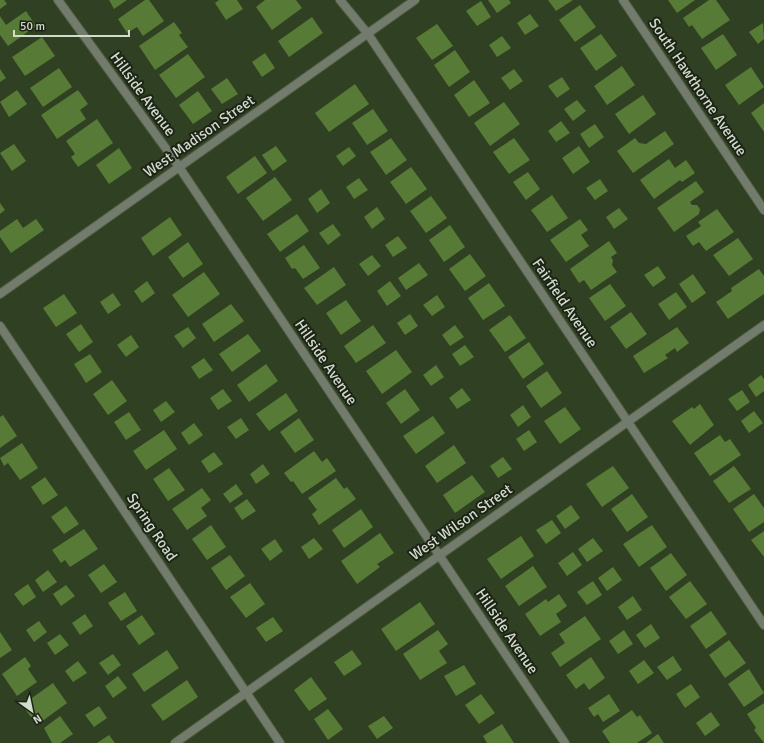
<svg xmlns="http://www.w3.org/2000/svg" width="764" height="743" font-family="Signika,sans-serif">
  <rect width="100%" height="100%" fill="#304023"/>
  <!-- building -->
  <path fill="#577a36" d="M0,0H4L7,4L0,9Z
    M109,0H127L114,9Z
    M145,0H149L164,21L143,36L137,27L127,33L118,19Z
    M219,0H237L243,9L226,20L215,3Z
    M265,0H296L302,8L272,30L256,7Z
    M488,0H509L511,3L497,13Z
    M548,0H573L556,11Z
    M668,0H695L677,13Z
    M709,0H716L730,20L702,39L692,25L689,27L683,18Z
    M481,1L491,17L477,26L466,11Z
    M580,5L596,27L575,42L559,20Z
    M26,11L36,26L8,46L0,35V16L6,25Z
    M530,14L539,26L525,35L517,23Z
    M312,17L323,33L289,57L278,41Z
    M174,22L182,33L179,35L188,47L155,70L139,46Z
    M763,23L764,39L758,44L749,32Z
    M437,24L453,46L432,60L416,38Z
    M601,34L617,56L596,71L580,48Z
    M723,34L737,55L716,70L701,48Z
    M502,36L511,48L497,57L489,45Z
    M42,37L55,56L25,76L12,57Z
    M455,50L470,72L449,87L434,65Z
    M265,53L275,68L262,77L252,62Z
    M188,54L205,77L176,98L159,75Z
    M622,66L635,85L607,105L594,86Z
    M751,67L764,87L739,105L725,85Z
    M59,68L72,87L43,107L30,88Z
    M0,69L6,78L0,82Z
    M514,69L523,81L510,90L501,78Z
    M562,77L570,89L557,98L548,86Z
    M227,78L238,94L222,104L211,89Z
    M474,80L490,103L469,117L454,95Z
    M355,84L369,104L329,132L315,113Z
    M17,90L27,104L9,117L0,102Z
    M78,90L88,104L80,110L86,119L57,139L41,115Z
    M198,91L212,111L193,124L179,105Z
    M643,95L656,114L629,134L615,114Z
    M577,100L586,111L573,121L564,109Z
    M504,102L520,124L490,146L474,123Z
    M764,103V132L751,113Z
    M373,109L388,131L367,145L352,123Z
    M97,119L113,143L78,167L71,157L75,154L66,141Z
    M561,121L570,133L556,142L548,131Z
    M595,124L604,137L589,148L580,134Z
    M665,131L674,144L633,173L617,151L635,138L639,143L646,144Z
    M391,138L407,160L386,175L370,152Z
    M514,138L530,160L509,174L493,152Z
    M14,144L26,161L12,171L0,153Z
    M276,146L287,161L273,171L262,155Z
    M579,146L590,162L573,174L562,158Z
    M349,147L356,156L343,166L336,156Z
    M119,148L132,168L109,184L96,165Z
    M255,156L267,173L238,194L226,177Z
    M669,159L675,168L686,160L695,173L682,182L680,180L654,199L640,180Z
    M411,167L427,189L406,204L390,182Z
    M528,172L540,189L526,200L513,182Z
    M275,177L292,200L263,221L246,198Z
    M359,178L368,190L354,199L346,187Z
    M600,179L608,191L595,200L586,188Z
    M696,181L704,192L690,202L692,205H697L700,209L699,214L674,232L657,208Z
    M321,189L330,203L317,213L308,199Z
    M552,195L568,218L547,232L531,210Z
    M431,196L447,218L426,233L410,211Z
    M0,203L5,210L0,214Z
    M377,207L385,219L372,229L364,217Z
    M619,208L628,219L614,229L606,217Z
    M717,209L734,232L706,251L699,242L693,246L686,236L701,226L698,222Z
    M297,214L309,231L280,252L267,234Z
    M170,217L182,235L153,256L141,238Z
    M17,219L23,228L36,219L44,230L11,253L0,237V231Z
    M580,219L588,230L581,235L589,246L566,262L550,240Z
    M333,224L341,235L328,245L319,233Z
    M450,225L465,247L444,262L429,240Z
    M398,236L407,248L393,257L385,245Z
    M738,238L753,259L729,276L713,255Z
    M609,241L617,253L611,257L613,260L612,265L617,272L591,290L584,280L579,283L570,269Z
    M188,242L203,264L183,278L168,257Z
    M304,245L320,268L303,279L295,268L292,269L285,258Z
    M470,254L486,276L465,291L449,269Z
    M372,255L381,266L368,276L359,264Z
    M419,263L428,275L406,290L398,278Z
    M658,266L666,278L653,287L644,275Z
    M334,267L346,285L317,305L304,288Z
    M759,269L764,276V294L728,319L716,302L732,291L731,288Z
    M204,272L220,294L188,317L172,295Z
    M693,274L706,293L692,303L679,284Z
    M147,281L155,293L142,303L134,291Z
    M390,281L401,296L387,306L377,291Z
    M489,283L505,306L483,320L468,298Z
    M610,284L626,306L605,321L589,298Z
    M676,292L687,307L669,320L658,304Z
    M113,293L121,305L108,314L100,302Z
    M64,294L77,313L56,327L43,308Z
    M437,295L445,307L432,316L423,305Z
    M346,300L361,321L341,335L326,313Z
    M231,304L244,321L214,342L202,324Z
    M631,312L647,334L626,349L610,327Z
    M410,314L418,326L405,335L397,323Z
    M510,315L526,338L505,352L489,330Z
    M81,324L93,342L79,352L66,334Z
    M373,325L386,343L356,363L344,346Z
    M455,325L464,337L450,346L442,335Z
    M188,327L196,338L183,348L174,336Z
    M677,327L689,343L677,352L675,348L665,355L668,358L644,373L633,356Z
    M248,334L261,351L232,372L219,354Z
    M131,335L139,347L126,357L117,345Z
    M529,342L544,364L523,379L508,357Z
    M465,345L474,357L460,366L452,354Z
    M396,350L412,372L382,394L366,371Z
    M90,354L102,372L86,383L74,364Z
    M204,358L213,370L199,379L191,367Z
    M266,364L278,381L249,402L237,385Z
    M436,365L444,377L431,386L423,375Z
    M547,371L562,393L541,408L526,386Z
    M761,375L764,379V391L756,397L748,385Z
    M112,380L127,401L108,415L93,394Z
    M462,388L471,400L457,409L449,398Z
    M223,389L232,401L218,410L210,398Z
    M405,389L420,410L401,424L386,403Z
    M742,390L750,402L737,411L728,399Z
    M286,393L298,411L269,431L256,414Z
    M166,401L175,412L161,422L153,410Z
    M700,404L714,425L690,445L672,421L692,407L694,409Z
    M523,405L531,417L518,427L510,415Z
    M565,407L581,429L560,444L544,421Z
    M754,411L763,423L749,433L741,421Z
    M129,412L141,430L126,440L114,422Z
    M3,415L17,436L0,448V417Z
    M433,416L445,433L416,454L403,436Z
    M241,418L249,430L236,439L227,427Z
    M299,418L314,440L295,453L280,432Z
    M194,423L203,435L189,445L181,433Z
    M164,430L177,449L146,470L133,451Z
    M529,430L537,442L524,451L516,439Z
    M720,435L725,442L730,439L741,455L710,476L694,453Z
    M22,443L38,468L20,480L8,463L4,466L0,458Z
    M454,445L466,463L437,483L425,466Z
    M314,451L322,462L327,458L336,471L302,494L293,481L291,482L284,473Z
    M214,452L223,464L209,473L201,461Z
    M503,457L512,469L498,478L490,466Z
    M263,464L270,474L256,484L250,474Z
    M613,466L629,488L602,507L586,484Z
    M734,466L751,489L729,503L713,481Z
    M169,468L185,490L168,501L153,479Z
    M472,475L485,492L455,513L443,495Z
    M45,477L58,495L43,505L31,487Z
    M336,478L344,489L347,487L356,499L319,525L312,514L317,510L308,498Z
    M236,484L243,494L230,503L223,494Z
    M202,488L211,500L201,508L207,516L187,530L172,509Z
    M632,494L648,517L627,532L611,509Z
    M754,494L764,508V522L749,532L733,509Z
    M247,499L256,511L242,520L234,508Z
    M571,505L580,518L565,529L556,516Z
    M66,506L79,524L64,534L51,517Z
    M361,509L373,527L344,548L332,530Z
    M552,520L561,533L546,544L536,530Z
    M211,525L226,547L207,560L192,539Z
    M652,525L667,547L639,567L623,544Z
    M84,529L98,549L70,567L65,560L61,563L52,550Z
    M764,531V557L751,540Z
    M380,533L394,553L377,564L380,567L357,584L341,561Z
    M521,536L534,556L501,579L487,559Z
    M314,538L323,549L309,559L301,547Z
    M593,538L603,551L587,562L578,549Z
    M275,539L283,551L270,561L261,549Z
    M573,552L582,565L567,576L558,563Z
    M671,553L687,575L666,591L650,568Z
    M230,555L245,576L226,590L211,568Z
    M104,564L117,582L101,593L88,575Z
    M533,566L547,587L519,606L505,586Z
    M613,567L622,580L607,591L598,578Z
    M48,570L57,582L43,592L35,580Z
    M593,581L602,595L587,605L577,592Z
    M690,581L707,604L686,619L669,597Z
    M250,583L265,604L246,618L230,597Z
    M28,584L36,597L23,606L14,594Z
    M66,585L75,596L61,606L53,594Z
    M125,592L137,611L121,621L108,603Z
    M559,594L567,606L556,614L561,622L540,636L525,614L546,599L548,602Z
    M633,596L642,610L627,620L618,607Z
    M420,602L435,624L396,651L381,629Z
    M711,611L727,634L706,649L690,626Z
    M85,614L93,626L80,635L72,623Z
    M142,615L155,634L139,645L126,626Z
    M585,616L601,639L560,667L551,653L565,643L559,634Z
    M273,617L283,631L266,642L256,628Z
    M39,621L47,632L34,642L26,630Z
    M651,624L660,638L645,648L636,635Z
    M438,630L448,644L439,651L447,663L420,680L403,654Z
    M624,630L633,644L618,654L609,641Z
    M0,632L12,650L0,658Z
    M60,634L69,645L55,655L47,643Z
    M729,640L746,663L725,678L709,655Z
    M167,650L179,668L144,692L132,674Z
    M352,650L362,664L344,676L334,662Z
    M113,654L121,665L108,675L99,663Z
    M673,656L682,670L667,680L657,667Z
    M25,657L31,666L28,669L37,682L17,696L2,674Z
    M591,657L605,678L589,690L584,683L576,689L566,675Z
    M644,660L654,673L638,684L629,671Z
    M78,661L87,673L73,682L65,671Z
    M464,665L476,684L456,696L444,676Z
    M749,669L764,693L744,707L728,684Z
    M118,676L127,688L113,698L105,686Z
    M311,677L327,699L309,711L294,690Z
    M187,680L198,697L163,721L151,705Z
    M53,683L67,703L37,725L22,705Z
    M691,684L700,697L685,708L676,694Z
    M481,694L495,713L479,724L465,705Z
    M609,694L620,711L603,722L598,714L594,717L588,708Z
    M764,703V743L754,730L756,728L747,714Z
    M99,706L107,718L94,727L85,715Z
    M328,709L343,729L328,740L314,719Z
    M632,710L637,717L640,715L652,733L637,743H610L602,731Z
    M711,712L720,725L705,736L696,723Z
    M60,716L73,734L60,743H52L44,728Z
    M384,716L393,728L377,739L368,726Z
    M502,724L514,743H487L483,736Z
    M658,734L664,743H646Z
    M109,735L115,743H97Z"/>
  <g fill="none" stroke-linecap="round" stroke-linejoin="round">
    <defs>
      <path id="minor" d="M58,0L175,161L565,743
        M340,0L368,34L764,625
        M623,0L764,210
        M0,294L415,0
        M175,743L764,325"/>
      <path id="tertiary" d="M0,326L280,743"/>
    </defs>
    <!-- minor casing -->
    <use href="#minor" stroke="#4d5c41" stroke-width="10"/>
    <!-- tertiary casing -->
    <use href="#tertiary" stroke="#4d5c41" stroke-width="10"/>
    <!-- minor -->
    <use href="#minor" stroke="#737b6d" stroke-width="8"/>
    <!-- tertiary -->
    <use href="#tertiary" stroke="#737b6d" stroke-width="8"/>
  </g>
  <g text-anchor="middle" stroke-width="4" stroke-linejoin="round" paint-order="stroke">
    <!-- street labels -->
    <g font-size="15" fill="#d2dccb" stroke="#1d2417">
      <text transform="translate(698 87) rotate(56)" y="5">South Hawthorne Avenue</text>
      <text transform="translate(143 94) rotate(54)" y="5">Hillside Avenue</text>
      <text transform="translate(199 136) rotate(-35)" y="5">West Madison Street</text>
      <text transform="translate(565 303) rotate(56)" y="5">Fairfield Avenue</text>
      <text transform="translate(326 362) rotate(56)" y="5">Hillside Avenue</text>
      <text transform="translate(461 522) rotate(-35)" y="5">West Wilson Street</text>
      <text transform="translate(152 527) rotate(56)" y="5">Spring Road</text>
      <text transform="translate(507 631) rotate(56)" y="5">Hillside Avenue</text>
    </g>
  </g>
  <!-- north arrow -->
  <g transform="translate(32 711) rotate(147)" stroke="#1d2417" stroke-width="3" paint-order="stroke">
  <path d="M0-3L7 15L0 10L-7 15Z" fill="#d2dccb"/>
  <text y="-6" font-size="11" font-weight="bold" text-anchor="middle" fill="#d2dccb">N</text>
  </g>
  <!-- scale -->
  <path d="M14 30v6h115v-6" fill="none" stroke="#d2dccb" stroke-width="2"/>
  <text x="20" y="30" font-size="12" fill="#d2dccb" stroke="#1d2417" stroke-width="3" paint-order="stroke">50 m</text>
</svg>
